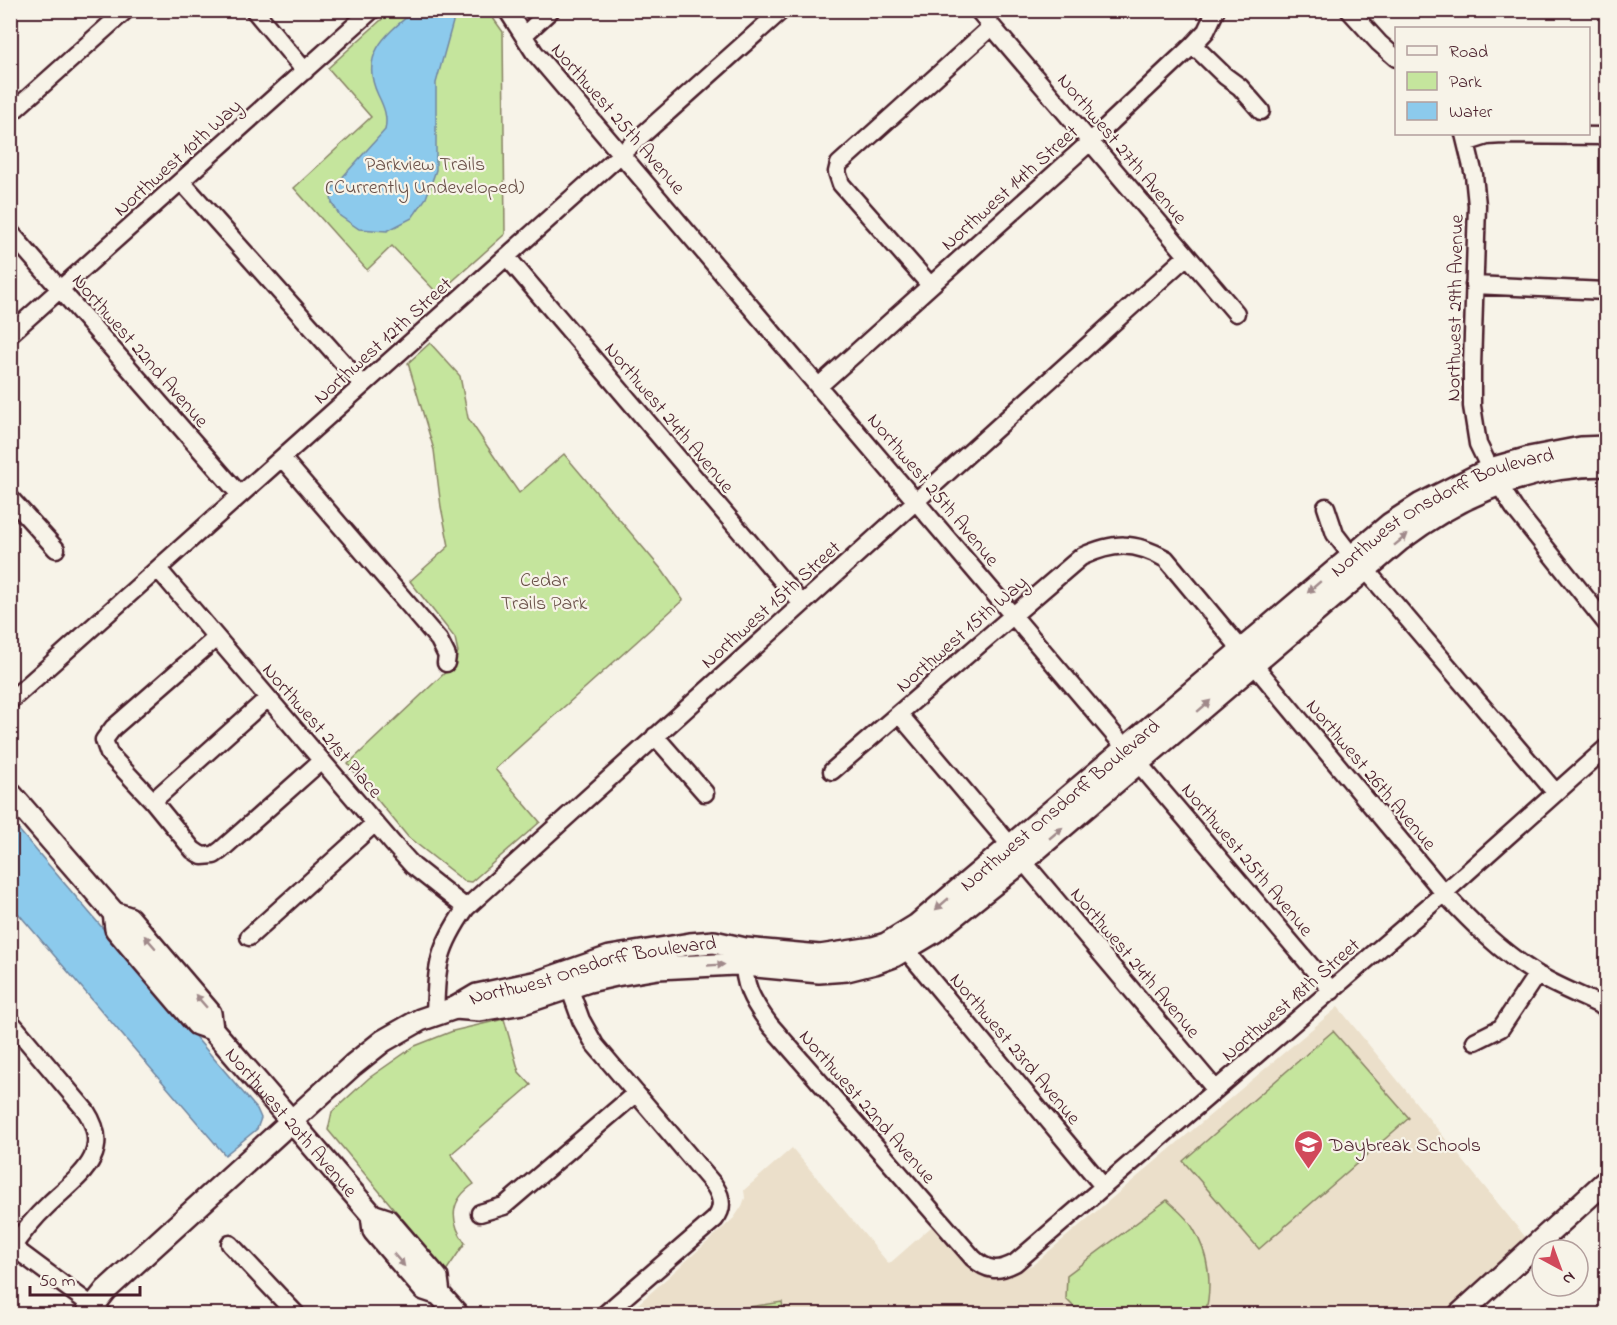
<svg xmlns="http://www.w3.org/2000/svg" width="1617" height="1325" font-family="'Indie Flower',sans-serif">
  <rect width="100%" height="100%" fill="#f7f3e8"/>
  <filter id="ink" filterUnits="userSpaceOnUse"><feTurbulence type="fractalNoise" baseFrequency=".0167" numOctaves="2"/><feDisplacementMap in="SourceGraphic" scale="12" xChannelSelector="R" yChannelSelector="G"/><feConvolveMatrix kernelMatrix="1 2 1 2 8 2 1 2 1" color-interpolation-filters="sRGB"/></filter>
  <g filter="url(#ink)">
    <!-- built -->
    <path fill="#ebdfca" d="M1338,1007L1527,1239L1443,1314H627L734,1218L742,1206L745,1198L744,1190L792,1148L889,1264L939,1220L973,1257L1010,1274L1021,1270L1034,1264Z"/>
    <!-- green -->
    <path fill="#c5e59d" stroke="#888264" stroke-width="1.5" d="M391,11H488L503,32L505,234L438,294L392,246L367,270L294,188L371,117L328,68Z
      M430,343L460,376L468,418L519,493L564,454L662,570L683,600L495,769L540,822L471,882L464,881L408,837L348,764L452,666L458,652L455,638L410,581L449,546L441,507L434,450L408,363Z
      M504,1019L519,1072L531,1085L451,1154L474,1184C450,1200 449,1220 465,1243L446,1271L328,1130L332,1112L369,1078L415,1046L453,1031Z
      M1333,1031L1409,1118L1259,1249L1183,1161Z
      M1167,1200C1175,1208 1187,1217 1193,1228C1209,1254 1213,1285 1205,1314H1081L1066,1299L1067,1275Z
      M782,1302L784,1314H744L743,1308Z"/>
    <!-- water -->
    <path fill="#8ccaec" stroke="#72869f" stroke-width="1.5" d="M414,11H456L436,83V170L426,198L412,218L387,231L359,229L340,216L332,203L330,191L385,130C388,117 384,107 378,95C359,55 385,35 414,11Z
      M18,829L257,1109L261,1118L257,1129L225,1155L11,905L10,836Z"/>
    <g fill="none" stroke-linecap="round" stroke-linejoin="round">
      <defs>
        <path id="minor" d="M254,10L305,71
          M507,10L534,52L1332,991
          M978,10L1236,313
          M1349,10L1379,43L1396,58
          M524,35L551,10
          M1193,45L1225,76L1240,87L1261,111
          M10,114L126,10
          M1464,134L1474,175L1477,205L1472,368V406L1478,444L1494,477L1514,508L1606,623
          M1468,142L1487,136L1503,135L1606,136
          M181,181L363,385
          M10,232L240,495
          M507,257L802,604
          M930,285L841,184L837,172L839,164L991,27
          M1474,285L1606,291
          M10,334L372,10
          M819,386L1090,142L1193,45L1206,31L1216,10
          M282,458L439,640L447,656L446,663
          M10,498L56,549
          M1326,507L1335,534L1351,555
          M158,569L393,844L413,866L466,908
          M1366,570L1556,793
          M216,638L113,728L104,740L109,754L153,801L193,850L202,856L214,855L221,850L321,761
          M10,701L782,10
          M899,714L1010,845
          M655,736L705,793
          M832,771L1081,557C1114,542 1134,541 1166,559L1444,893C1472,923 1500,951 1535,973C1557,987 1583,996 1606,1008
          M153,801L268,698
          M1023,861L1216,1090
          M249,937L375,823
          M898,940L1103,1186
          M744,953C742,984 752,1001 770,1025L973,1258C987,1271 998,1272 1015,1263L1444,893L1606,748
          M565,976L581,1020L595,1045L714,1185C722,1197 724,1208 715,1219L605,1314
          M435,1014C437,965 437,950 466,908L1187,256
          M10,1021L86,1111C115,1155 77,1177 49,1204C34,1218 21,1234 10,1251
          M1475,1041L1501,1028L1537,974
          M480,1213L504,1206L636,1093
          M230,1244L296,1314
          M10,1245L103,1314"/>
        <g id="tertiary">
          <path id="s1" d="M10,793L114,913L116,929L197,1024L212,1029L372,1215L387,1220L437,1278L439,1294L457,1314"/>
          <path d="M114,913L129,918L210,1013L212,1029"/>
          <path d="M455,1008L480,1010L523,1003L589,981L616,975L658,968L735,964L819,972L847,970L875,963L894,956L934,932L1023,861L1400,540C1461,494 1530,465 1606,465"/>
          <path d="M372,1215L374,1231L424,1289L439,1294"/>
          <path id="s2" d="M87,1314L106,1290L353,1065L383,1041L420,1020L455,1008L477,995L538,982L610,957L690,944L714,942L745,949L820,956L873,948L886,944L917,925L1390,524L1421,504L1490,469L1529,458L1581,448L1606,447"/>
          <path d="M1460,1314L1606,1181"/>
        </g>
      </defs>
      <!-- minor casing -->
      <use href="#minor" stroke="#4a1f2b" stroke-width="21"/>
      <!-- tertiary casing -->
      <use href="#tertiary" stroke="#4a1f2b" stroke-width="26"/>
      <!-- minor -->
      <use href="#minor" stroke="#f7f3e8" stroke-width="16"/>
      <!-- tertiary -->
      <use href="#tertiary" stroke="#f7f3e8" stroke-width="21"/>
    </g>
    <!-- one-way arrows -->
    <defs><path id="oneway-solid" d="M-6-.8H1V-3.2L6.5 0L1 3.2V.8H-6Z" transform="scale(1.5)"/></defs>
    <g fill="#a0898a">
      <use href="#oneway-solid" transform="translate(1401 540) rotate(-39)"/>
      <use href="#oneway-solid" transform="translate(1314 587) rotate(139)"/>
      <use href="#oneway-solid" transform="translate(1204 706) rotate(-41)"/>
      <use href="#oneway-solid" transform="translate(1056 833) rotate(-40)"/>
      <use href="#oneway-solid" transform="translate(942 904) rotate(139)"/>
      <use href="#oneway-solid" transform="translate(150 942) rotate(-131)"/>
      <use href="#oneway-solid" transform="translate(716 965) rotate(-3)"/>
      <use href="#oneway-solid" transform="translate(201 1001) rotate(-131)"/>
      <use href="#oneway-solid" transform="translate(399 1260) rotate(49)"/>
    </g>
  </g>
  <!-- icons -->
  <defs>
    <symbol id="school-pin" viewBox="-11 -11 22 30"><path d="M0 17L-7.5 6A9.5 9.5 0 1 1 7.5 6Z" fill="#d1495b" stroke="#f7f3e8"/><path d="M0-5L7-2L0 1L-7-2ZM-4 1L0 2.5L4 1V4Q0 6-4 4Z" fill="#fff"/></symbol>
  </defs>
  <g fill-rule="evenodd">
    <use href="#school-pin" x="1292" y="1128" width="33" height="45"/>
  </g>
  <g text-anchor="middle" stroke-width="4.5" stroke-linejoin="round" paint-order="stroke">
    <!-- street labels -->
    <g font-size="20" fill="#4a1f2b" stroke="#f7f3e8">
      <text transform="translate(619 118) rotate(49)" y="7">Northwest 25th Avenue</text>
      <text transform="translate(1123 148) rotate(50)" y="7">Northwest 27th Avenue</text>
      <text transform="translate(177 157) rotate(-42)" y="7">Northwest 10th Way</text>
      <text transform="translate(1009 187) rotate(-42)" y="7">Northwest 14th Street</text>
      <text transform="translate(1454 308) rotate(-89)" y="7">Northwest 29th Avenue</text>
      <text transform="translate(382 340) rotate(-42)" y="7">Northwest 12th Street</text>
      <text transform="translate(141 350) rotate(49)" y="7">Northwest 22nd Avenue</text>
      <text transform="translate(670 417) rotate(50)" y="7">Northwest 24th Avenue</text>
      <text transform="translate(934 489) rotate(50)" y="7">Northwest 25th Avenue</text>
      <text dy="7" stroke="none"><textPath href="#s2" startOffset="1635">Northwest Onsdorff Boulevard</textPath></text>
      <text transform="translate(770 604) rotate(-42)" y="7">Northwest 15th Street</text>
      <text transform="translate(961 633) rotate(-41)" y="7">Northwest 15th Way</text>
      <text transform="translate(323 730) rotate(49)" y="7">Northwest 21st Place</text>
      <text transform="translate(1372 774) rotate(50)" y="7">Northwest 26th Avenue</text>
      <text dy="7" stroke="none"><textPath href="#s2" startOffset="1149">Northwest Onsdorff Boulevard</textPath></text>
      <text transform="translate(1248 859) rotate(50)" y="7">Northwest 25th Avenue</text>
      <text transform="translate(1136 962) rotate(50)" y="7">Northwest 24th Avenue</text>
      <text dy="7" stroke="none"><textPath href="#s2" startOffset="627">Northwest Onsdorff Boulevard</textPath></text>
      <text transform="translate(1290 999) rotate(-41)" y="7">Northwest 18th Street</text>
      <text transform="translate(1016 1048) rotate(50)" y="7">Northwest 23rd Avenue</text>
      <text transform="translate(868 1106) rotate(49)" y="7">Northwest 22nd Avenue</text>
      <text dy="7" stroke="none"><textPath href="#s1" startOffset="438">Northwest 20th Avenue</textPath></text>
    </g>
    <!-- park labels -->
    <g font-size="20" fill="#695048" stroke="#f7f3e8">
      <text x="425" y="170">Parkview Trails<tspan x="425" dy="23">(Currently Undeveloped)</tspan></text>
      <text x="544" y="586">Cedar<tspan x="544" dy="23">Trails Park</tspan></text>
    </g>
    <!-- poi labels -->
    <g font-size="20" fill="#4a1f2b" stroke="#f7f3e8" text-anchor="start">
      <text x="1329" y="1151">Daybreak Schools</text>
    </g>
  </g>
  <!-- margin -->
  <rect width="1617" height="1325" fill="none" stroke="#f7f3e8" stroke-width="36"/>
  <rect x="18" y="18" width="1581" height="1289" fill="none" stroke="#4a1f2b" stroke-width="2" filter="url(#ink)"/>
  <!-- legend -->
  <rect x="1395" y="27" width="195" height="108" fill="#f7f3e8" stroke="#b29e9c" stroke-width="1.5"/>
  <rect x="1407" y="46" width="30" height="9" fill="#f7f3e8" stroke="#b29e9c" stroke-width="1.5"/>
  <text x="1449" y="57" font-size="18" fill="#4a1f2b">Road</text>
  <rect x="1407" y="72" width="30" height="18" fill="#c5e59d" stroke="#b29e9c" stroke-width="1.5"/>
  <text x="1449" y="87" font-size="18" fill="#4a1f2b">Park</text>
  <rect x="1407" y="102" width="30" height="18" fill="#8ccaec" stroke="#b29e9c" stroke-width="1.5"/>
  <text x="1449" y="117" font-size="18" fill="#4a1f2b">Water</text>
  <!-- north arrow -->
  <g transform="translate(1560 1268) rotate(139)"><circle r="28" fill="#f7f3e8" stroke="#b29e9c" stroke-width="1.5"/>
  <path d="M0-4.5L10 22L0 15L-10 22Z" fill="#d1495b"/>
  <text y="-9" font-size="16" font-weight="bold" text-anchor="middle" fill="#4a1f2b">N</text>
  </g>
  <!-- scale -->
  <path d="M30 1286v9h110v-9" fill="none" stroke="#4a1f2b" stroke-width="3"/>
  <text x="39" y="1286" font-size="18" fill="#4a1f2b" stroke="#f7f3e8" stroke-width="4.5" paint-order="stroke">50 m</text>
</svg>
